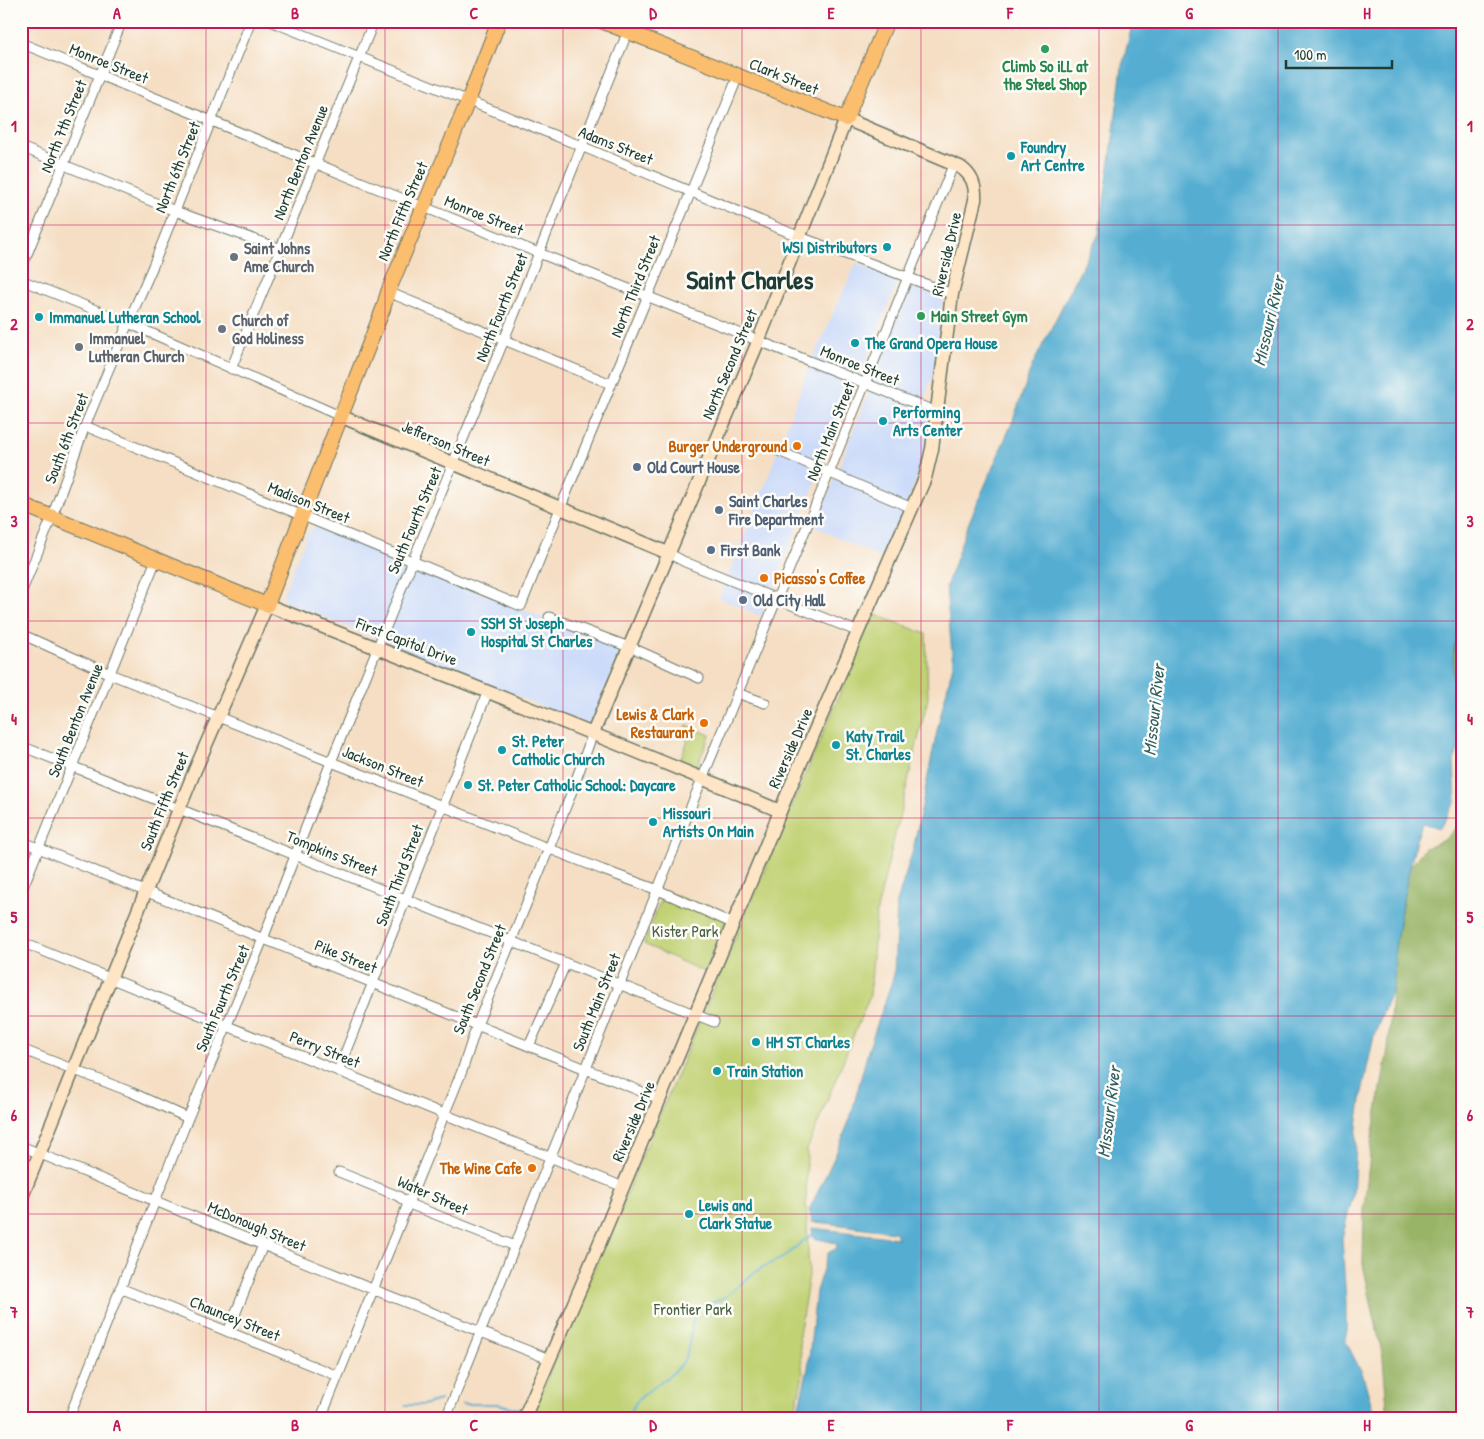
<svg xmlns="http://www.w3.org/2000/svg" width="1484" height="1439" font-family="'Patrick Hand',sans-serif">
  <rect width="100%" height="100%" fill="#fdfcf7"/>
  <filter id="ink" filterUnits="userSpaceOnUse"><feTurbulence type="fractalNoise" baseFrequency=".02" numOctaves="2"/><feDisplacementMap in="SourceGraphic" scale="10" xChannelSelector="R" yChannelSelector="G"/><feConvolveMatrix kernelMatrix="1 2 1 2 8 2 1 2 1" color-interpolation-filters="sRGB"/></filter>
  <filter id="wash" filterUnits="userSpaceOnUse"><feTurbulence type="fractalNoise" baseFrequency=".0096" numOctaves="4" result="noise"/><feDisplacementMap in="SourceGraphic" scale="20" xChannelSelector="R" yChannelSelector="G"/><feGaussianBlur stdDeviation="1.12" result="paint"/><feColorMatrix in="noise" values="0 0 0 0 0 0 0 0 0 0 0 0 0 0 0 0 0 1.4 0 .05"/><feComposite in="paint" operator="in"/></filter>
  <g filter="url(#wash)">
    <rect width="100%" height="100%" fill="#f5dec3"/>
    <!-- built -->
    <path fill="#ccdbf9" d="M856,263L899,279L761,616L719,598L769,474L808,369Z
      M911,286L940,296L943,299L936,368L920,412L929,416L924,456L904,514L883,559L815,527Z
      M315,527L622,649L590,726L284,601L283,594L308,532Z"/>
    <!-- green -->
    <path fill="#c1d275" stroke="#708854" d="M874,614L926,634L928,698L876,914L870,995L807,1150L806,1199L809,1275L799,1335L803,1375L793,1418H530Z
      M687,725L710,735L696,768L680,760L688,740L682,737Z
      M664,891L727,916L704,972L644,944Z"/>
    <!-- forest -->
    <path fill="#98b466" stroke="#5c784d" d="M1463,602V725L1452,697L1454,648Z
      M1463,821V1418H1388L1383,1358L1363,1264L1364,1208L1372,1138L1388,1050L1395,948L1402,904L1409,868L1425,848L1444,840Z"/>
    <!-- water -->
    <path fill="#55add2" stroke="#3a7583" d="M1133,21H1463V602L1454,648L1452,697L1459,748L1454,761L1456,801L1440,828L1423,823L1416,840L1402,904L1395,948L1394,984L1374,1036L1363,1087L1357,1127L1353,1195L1342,1238L1346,1302V1342L1363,1375L1375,1418H796L808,1368L816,1291L828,1253L837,1248L836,1243L813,1238L812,1228L897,1238L895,1232L826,1223L812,1222L809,1210L835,1156L850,1119L868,1051L894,975L897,902L913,850L938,726L953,665L946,587L966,529L1012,423L1032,366L1099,234L1111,154L1122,67Z"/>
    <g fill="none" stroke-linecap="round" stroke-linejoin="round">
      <!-- stream -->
      <path stroke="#55add2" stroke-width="2" d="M462,1404H498L522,1410
        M405,1405H423L440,1400
        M556,1417L558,1418
        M628,1418C634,1393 665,1384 681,1365C692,1351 688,1329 696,1314C702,1301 718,1303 728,1295C739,1286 750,1274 763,1267C770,1263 778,1261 784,1257C793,1251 805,1237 814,1234"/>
    </g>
  </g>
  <g filter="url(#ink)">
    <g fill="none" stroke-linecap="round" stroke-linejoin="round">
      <defs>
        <path id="street" d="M270,21L581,146L800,237L952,294
          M21,43L366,184L937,412
          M21,147L175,211L281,249
          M21,269L122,21
          M21,280L128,323L340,416
          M388,292L611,384
          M231,369L374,21
          M85,426L521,606C591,429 667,253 738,76
          M774,449L912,508
          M668,553L685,562L859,632
          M402,587L504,340L632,21
          M21,593L52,517L85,426L128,323L153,266L251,21
          M549,617L637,650L699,678
          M21,634L110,674L603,870L658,890L734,924
          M737,693L765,703
          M21,746L714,1022
          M21,841L660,1099
          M21,892L156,560
          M21,942L616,1184
          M529,1046L566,963
          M21,1049L131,1092L188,1118
          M338,1071L488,691
          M21,1146L314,1266L549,1359
          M339,1172L398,1196L409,1204L515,1246
          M120,1288L338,1376
          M228,1332L263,1245
          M69,1418L188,1118L263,939L331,762L401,590
          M321,1418L462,1071L477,1025L569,799L593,733
          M446,1418L700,784L829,473L954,163"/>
        <path id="secondary" d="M340,416L668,553
          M21,1199L195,770L267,605C439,672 610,739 780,811
          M524,1418L587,1273L789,790L925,478L932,449L952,294L975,200C976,185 972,175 960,167L846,119L758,342L593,733"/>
        <path id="primary" d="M601,21L846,119L887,21
          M21,504L267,605L383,309L388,292L468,101L499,21"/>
      </defs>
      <!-- street casing -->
      <use href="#street" stroke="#6a7566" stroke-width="11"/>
      <!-- secondary casing -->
      <use href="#secondary" stroke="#6a7566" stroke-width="15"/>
      <!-- primary casing -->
      <use href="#primary" stroke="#6a7566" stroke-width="16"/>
      <!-- street -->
      <use href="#street" stroke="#fff" stroke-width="9"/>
      <!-- secondary -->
      <use href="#secondary" stroke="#fde5c5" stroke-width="12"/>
      <!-- primary -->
      <use href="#primary" stroke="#fbbd6e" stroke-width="14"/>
    </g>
  </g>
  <!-- grid -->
  <path fill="none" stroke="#c2185b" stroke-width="1" stroke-opacity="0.55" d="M206,21V1418M385,21V1418M563,21V1418M742,21V1418M921,21V1418M1099,21V1418M1278,21V1418M21,225H1463M21,423H1463M21,621H1463M21,818H1463M21,1016H1463M21,1214H1463"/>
  <!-- markers -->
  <g fill="#2e9e5b" stroke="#fdfcf7" stroke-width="2">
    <circle cx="1045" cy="49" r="5"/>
    <circle cx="921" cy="316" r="5"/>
  </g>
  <g fill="#0f9aa8" stroke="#fdfcf7" stroke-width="2">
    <circle cx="1011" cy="156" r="5"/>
    <circle cx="887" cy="247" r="5"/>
    <circle cx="39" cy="317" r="5"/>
    <circle cx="855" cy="343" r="5"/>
    <circle cx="883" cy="421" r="5"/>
    <circle cx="471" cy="632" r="5"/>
    <circle cx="836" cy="745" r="5"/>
    <circle cx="502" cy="750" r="5"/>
    <circle cx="468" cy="785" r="5"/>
    <circle cx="653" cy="822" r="5"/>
    <circle cx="756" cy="1042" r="5"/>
    <circle cx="717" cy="1071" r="5"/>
    <circle cx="689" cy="1214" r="5"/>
  </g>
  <g fill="#6b7280" stroke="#fdfcf7" stroke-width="2">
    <circle cx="234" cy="257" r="5"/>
    <circle cx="222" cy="329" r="5"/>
    <circle cx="79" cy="347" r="5"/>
  </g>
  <g fill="#e8710a" stroke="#fdfcf7" stroke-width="2">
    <circle cx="797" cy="446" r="5"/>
    <circle cx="764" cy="578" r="5"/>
    <circle cx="704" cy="723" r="5"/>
    <circle cx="532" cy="1168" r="5"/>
  </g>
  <g fill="#5c6f8a" stroke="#fdfcf7" stroke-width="2">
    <circle cx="637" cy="467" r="5"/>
    <circle cx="719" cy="510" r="5"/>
    <circle cx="711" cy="550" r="5"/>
    <circle cx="743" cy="600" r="5"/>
  </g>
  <g text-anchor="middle" stroke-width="5" stroke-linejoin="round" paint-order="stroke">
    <!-- street labels -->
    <g font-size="16" fill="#1f3d34" stroke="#fdfcf7">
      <text transform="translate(109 63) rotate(22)" y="6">Monroe Street</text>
      <text transform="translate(784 76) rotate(22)" y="6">Clark Street</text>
      <text transform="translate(63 126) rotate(-68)" y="6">North 7th Street</text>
      <text transform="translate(616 145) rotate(22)" y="6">Adams Street</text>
      <text transform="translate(300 162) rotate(-68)" y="6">North Benton Avenue</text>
      <text transform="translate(177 167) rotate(-68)" y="6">North 6th Street</text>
      <text transform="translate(402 211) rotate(-67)" y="6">North Fifth Street</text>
      <text transform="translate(484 215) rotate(22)" y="6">Monroe Street</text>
      <text transform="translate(946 254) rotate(-77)" y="6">Riverside Drive</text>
      <text transform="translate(635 286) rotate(-68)" y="6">North Third Street</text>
      <text transform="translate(501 307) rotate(-68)" y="6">North Fourth Street</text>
      <text transform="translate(729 364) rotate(-67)" y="6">North Second Street</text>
      <text transform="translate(860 365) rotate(22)" y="6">Monroe Street</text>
      <text transform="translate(830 431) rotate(-68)" y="6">North Main Street</text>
      <text transform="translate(66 438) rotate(-69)" y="6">South 6th Street</text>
      <text transform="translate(446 443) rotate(23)" y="6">Jefferson Street</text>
      <text transform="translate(309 502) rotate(22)" y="6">Madison Street</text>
      <text transform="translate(414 520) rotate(-67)" y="6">South Fourth Street</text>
      <text transform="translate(407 641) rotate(21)" y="6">First Capitol Drive</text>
      <text transform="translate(75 720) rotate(-68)" y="6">South Benton Avenue</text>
      <text transform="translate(790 748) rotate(-66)" y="6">Riverside Drive</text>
      <text transform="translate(383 766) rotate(22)" y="6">Jackson Street</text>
      <text transform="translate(164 801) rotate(-68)" y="6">South Fifth Street</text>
      <text transform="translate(332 853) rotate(22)" y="6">Tompkins Street</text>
      <text transform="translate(399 875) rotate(-69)" y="6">South Third Street</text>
      <text transform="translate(346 956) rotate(22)" y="6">Pike Street</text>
      <text transform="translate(479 979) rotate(-68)" y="6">South Second Street</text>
      <text transform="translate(222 998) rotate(-67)" y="6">South Fourth Street</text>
      <text transform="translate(596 1002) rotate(-68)" y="6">South Main Street</text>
      <text transform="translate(325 1049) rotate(22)" y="6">Perry Street</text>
      <text transform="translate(633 1121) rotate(-67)" y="6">Riverside Drive</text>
      <text transform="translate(433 1195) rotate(24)" y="6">Water Street</text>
      <text transform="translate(257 1226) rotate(23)" y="6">McDonough Street</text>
      <text transform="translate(235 1318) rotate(22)" y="6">Chauncey Street</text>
    </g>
    <!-- leisure labels -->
    <g font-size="16" font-weight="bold" fill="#27864d" stroke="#fdfcf7">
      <text x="1045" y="72">Climb So iLL at<tspan x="1045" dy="18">the Steel Shop</tspan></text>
      <text x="931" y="322" text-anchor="start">Main Street Gym</text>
    </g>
    <!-- culture labels -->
    <g font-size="16" font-weight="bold" fill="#0d838f" stroke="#fdfcf7" text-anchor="start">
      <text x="1021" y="153">Foundry<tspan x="1021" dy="18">Art Centre</tspan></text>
      <text x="877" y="253" text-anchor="end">WSI Distributors</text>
      <text x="49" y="323">Immanuel Lutheran School</text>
      <text x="865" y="349">The Grand Opera House</text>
      <text x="893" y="418">Performing<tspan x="893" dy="18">Arts Center</tspan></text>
      <text x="481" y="629">SSM St Joseph<tspan x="481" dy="18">Hospital St Charles</tspan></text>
      <text x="846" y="742">Katy Trail<tspan x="846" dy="18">St. Charles</tspan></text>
      <text x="512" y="747">St. Peter<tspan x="512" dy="18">Catholic Church</tspan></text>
      <text x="478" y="791">St. Peter Catholic School: Daycare</text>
      <text x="663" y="819">Missouri<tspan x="663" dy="18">Artists On Main</tspan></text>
      <text x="766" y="1048">HM ST Charles</text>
      <text x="727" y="1077">Train Station</text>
      <text x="699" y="1211">Lewis and<tspan x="699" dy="18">Clark Statue</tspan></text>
    </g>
    <!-- worship labels -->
    <g font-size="16" font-weight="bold" fill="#5b616d" stroke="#fdfcf7" text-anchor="start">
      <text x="244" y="254">Saint Johns<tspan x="244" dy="18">Ame Church</tspan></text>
      <text x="232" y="326">Church of<tspan x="232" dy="18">God Holiness</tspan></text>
      <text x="89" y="344">Immanuel<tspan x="89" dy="18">Lutheran Church</tspan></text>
    </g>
    <!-- food labels -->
    <g font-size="16" font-weight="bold" fill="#c56008" stroke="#fdfcf7" text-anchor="end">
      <text x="787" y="452">Burger Underground</text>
      <text x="774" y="584" text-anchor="start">Picasso's Coffee</text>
      <text x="694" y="720">Lewis &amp; Clark<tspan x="694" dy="18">Restaurant</tspan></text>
      <text x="522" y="1174">The Wine Cafe</text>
    </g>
    <!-- service labels -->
    <g font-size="16" font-weight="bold" fill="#4e5e75" stroke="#fdfcf7" text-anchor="start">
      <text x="647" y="473">Old Court House</text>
      <text x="729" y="507">Saint Charles<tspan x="729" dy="18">Fire Department</tspan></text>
      <text x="721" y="556">First Bank</text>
      <text x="753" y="606">Old City Hall</text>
    </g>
    <!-- park labels -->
    <g font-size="16" fill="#486244" stroke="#fdfcf7">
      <text x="685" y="937">Kister Park</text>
      <text x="693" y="1315">Frontier Park</text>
    </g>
    <!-- water labels -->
    <g font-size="18" font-style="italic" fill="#2f5f63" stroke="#fdfcf7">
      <text transform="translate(1269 321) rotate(-77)" y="6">Missouri River</text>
      <text transform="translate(1154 710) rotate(-84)" y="6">Missouri River</text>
      <text transform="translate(1109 1112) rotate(-83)" y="6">Missouri River</text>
    </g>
    <!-- town labels -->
    <g font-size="26" font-weight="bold" fill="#1f3d34" stroke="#fdfcf7">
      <text x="750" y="289">Saint Charles</text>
    </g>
  </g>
  <!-- margin -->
  <rect width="1484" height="1439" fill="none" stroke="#fdfcf7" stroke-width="55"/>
  <!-- scale -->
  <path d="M1286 60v8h106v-8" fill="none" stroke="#1f3d34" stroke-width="2.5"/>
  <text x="1294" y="60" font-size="15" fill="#1f3d34" stroke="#fdfcf7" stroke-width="4" paint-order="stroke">100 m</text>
  <rect x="28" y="28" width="1428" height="1384" fill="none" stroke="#c2185b" stroke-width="2"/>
  <g font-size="16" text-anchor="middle" font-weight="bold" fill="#c2185b">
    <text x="117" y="19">A</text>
    <text x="295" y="19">B</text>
    <text x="474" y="19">C</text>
    <text x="653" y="19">D</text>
    <text x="831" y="19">E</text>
    <text x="1010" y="19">F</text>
    <text x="1189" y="19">G</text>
    <text x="1367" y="19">H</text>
    <text x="14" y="132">1</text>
    <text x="1470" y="132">1</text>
    <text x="14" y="330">2</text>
    <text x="1470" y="330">2</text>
    <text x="14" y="527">3</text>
    <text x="1470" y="527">3</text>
    <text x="14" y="725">4</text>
    <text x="1470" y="725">4</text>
    <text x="14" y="923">5</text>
    <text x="1470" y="923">5</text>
    <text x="14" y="1121">6</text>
    <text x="1470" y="1121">6</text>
    <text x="14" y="1318">7</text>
    <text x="1470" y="1318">7</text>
    <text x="117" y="1431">A</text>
    <text x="295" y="1431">B</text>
    <text x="474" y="1431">C</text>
    <text x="653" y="1431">D</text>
    <text x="831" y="1431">E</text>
    <text x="1010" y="1431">F</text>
    <text x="1189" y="1431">G</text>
    <text x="1367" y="1431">H</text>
  </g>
</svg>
